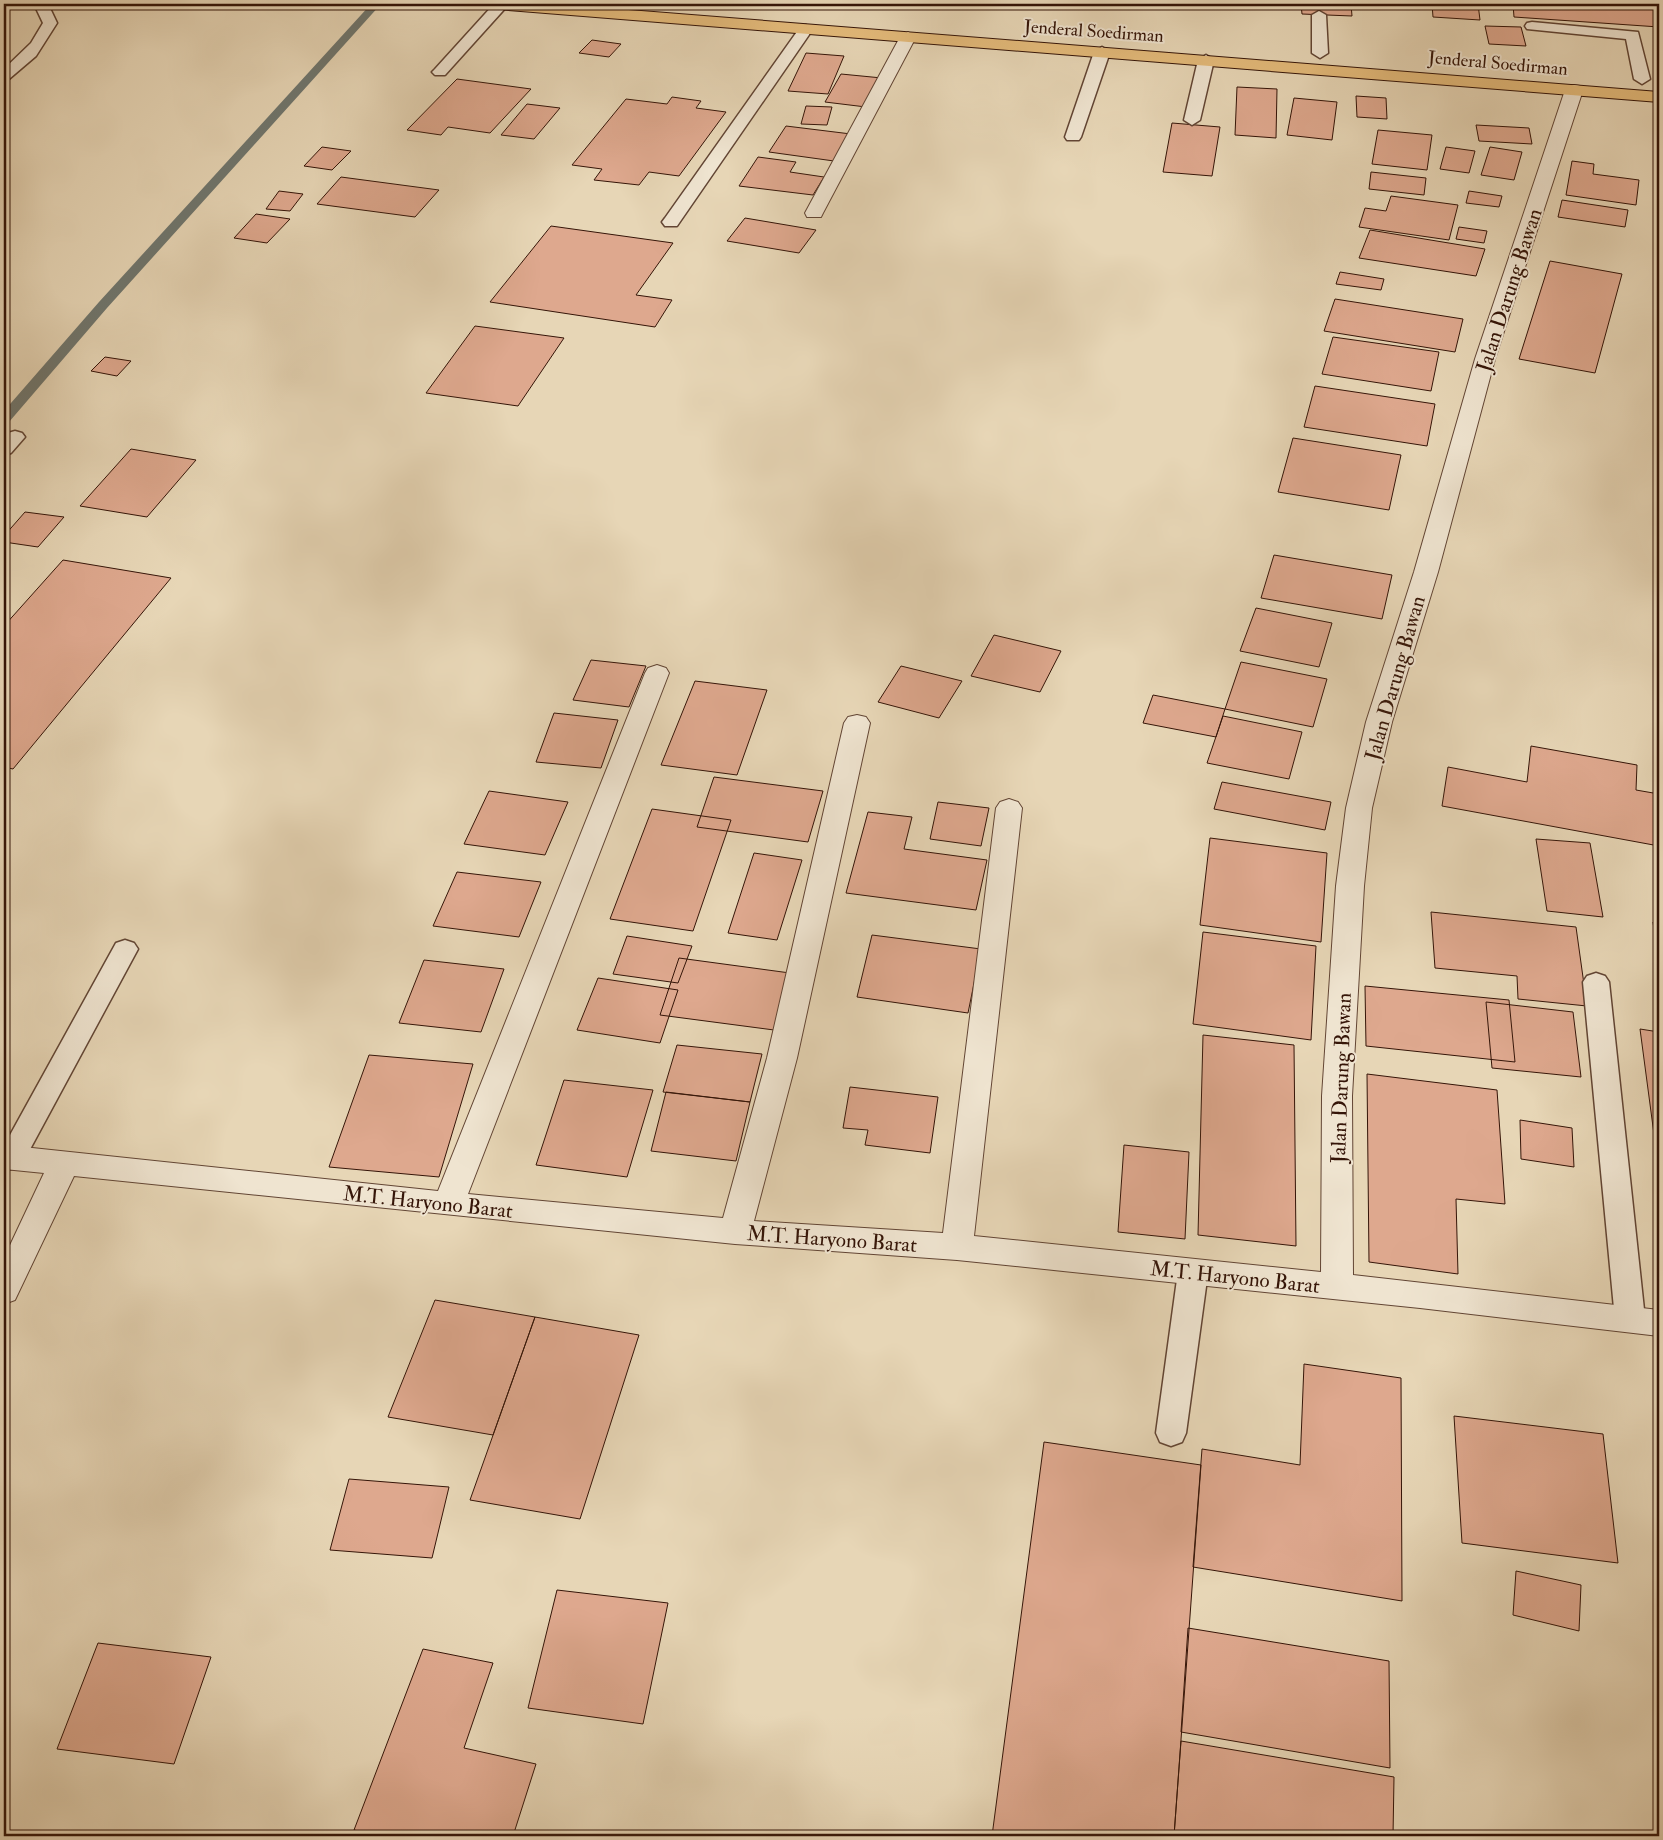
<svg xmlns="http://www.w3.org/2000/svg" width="1663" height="1840" font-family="'IM FELL Double Pica',serif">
  <rect width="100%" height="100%" fill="#e7d6b6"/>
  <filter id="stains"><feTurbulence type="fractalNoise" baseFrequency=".004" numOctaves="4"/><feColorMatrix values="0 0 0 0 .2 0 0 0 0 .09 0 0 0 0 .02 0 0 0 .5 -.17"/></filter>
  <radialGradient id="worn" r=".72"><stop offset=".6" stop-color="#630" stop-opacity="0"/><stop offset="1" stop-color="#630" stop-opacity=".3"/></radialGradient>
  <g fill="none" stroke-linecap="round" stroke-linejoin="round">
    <!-- stream -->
    <path fill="#70776f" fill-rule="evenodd" d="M371,4H381L107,308L9,422L4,423V411L99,302Z"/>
  </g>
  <!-- building -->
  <path fill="#dea88e" stroke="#351508" d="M1301,4H1351L1352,16L1302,14Z
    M1432,4H1478L1480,20L1433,17Z
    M1513,4H1659V27L1514,17Z
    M1485,26L1521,27L1526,46L1489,44Z
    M592,40L621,44L609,57L579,53Z
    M806,53L844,56L828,94L788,91Z
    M841,74L882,78L866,107L825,102Z
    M457,79L531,89L490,133L448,127L441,135L407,130Z
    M1237,87L1277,89L1276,138L1235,135Z
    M1356,96L1386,98L1387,119L1357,117Z
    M672,97L701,101L696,108L726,112L679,176L649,172L639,185L594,180L602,169L572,165L626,99L667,104Z
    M1294,98L1337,102L1332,140L1287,135Z
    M527,104L560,108L534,139L501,135Z
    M806,106L832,107L827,125L801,124Z
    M1172,123L1220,127L1212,176L1163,172Z
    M1476,125L1529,128L1532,144L1479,141Z
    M786,126L851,134L834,161L769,152Z
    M1378,130L1432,135L1427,170L1372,164Z
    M322,147L351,151L332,170L304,166Z
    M1446,147L1475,151L1469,173L1440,169Z
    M1490,147L1522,152L1514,180L1481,175Z
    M758,157L796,162L790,172L824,177L813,195L739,186Z
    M1572,161L1594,164L1593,174L1639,180L1636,205L1566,195Z
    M1371,172L1426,178L1424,195L1369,189Z
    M341,177L439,190L415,217L317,204Z
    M279,191L303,194L290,211L266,209Z
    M1469,191L1502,196L1499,207L1466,203Z
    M1391,196L1458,205L1449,240L1359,227L1365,208L1386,211Z
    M1562,200L1628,210L1625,227L1558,217Z
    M256,214L290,219L267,243L234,238Z
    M745,218L816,230L799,253L727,241Z
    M551,226L673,243L636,295L672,300L655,327L490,302Z
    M1459,227L1487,231L1484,243L1456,239Z
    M1370,230L1485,249L1476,276L1359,258Z
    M1550,261L1622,274L1595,373L1519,359Z
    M1340,272L1384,279L1381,290L1336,284Z
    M1335,299L1463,319L1455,352L1324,331Z
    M475,326L564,338L518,406L426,393Z
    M1333,337L1439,352L1431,391L1322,374Z
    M105,357L131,361L117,376L91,371Z
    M1315,386L1435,404L1427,446L1304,427Z
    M1293,438L1401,455L1389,510L1278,492Z
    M131,449L196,460L147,517L80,506Z
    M25,512L64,517L38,547L4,542V536Z
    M1274,555L1392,575L1382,619L1261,598Z
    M63,560L171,578L13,769L4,767V626Z
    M1256,608L1332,623L1319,667L1240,651Z
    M994,635L1061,651L1040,692L971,676Z
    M591,660L646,666L629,707L573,700Z
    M1241,662L1327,679L1313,727L1225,709Z
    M901,666L962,681L939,718L878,702Z
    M695,681L767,690L737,775L661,765Z
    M1153,695L1225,709L1216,737L1143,723Z
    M554,713L618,720L601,768L536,762Z
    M1223,716L1302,732L1289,779L1207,763Z
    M1531,746L1637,765L1636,790L1659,794V846L1442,806L1448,767L1527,782Z
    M714,777L823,791L808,842L697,827Z
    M1222,782L1331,802L1325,830L1214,809Z
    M489,791L568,802L545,855L464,844Z
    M938,802L989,808L981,846L930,839Z
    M652,809L731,820L693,931L610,919Z
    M868,812L912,817L904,849L987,860L976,910L846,893Z
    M1210,838L1327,853L1321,942L1200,925Z
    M1536,839L1590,843L1603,917L1547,911Z
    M754,853L802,860L777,940L728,933Z
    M457,872L541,882L519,937L433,926Z
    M1431,912L1576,927L1587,1006L1518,999L1517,976L1435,968Z
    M1653,922H1659V968Z
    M1203,932L1316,946L1311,1040L1193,1024Z
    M872,935L981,949L968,1013L857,997Z
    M627,936L692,946L678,983L613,974Z
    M679,958L790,973L774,1030L660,1015Z
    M424,960L504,969L481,1032L399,1023Z
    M598,978L678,990L660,1043L577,1030Z
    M1365,986L1509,1000L1515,1062L1366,1046Z
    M1486,1002L1573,1012L1581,1077L1492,1068Z
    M1640,1029L1659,1032V1172Z
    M1203,1035L1294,1045L1296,1246L1198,1235Z
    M677,1045L762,1054L750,1102L663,1092Z
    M369,1055L473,1064L439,1177L329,1167Z
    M1367,1074L1497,1090L1505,1204L1456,1199L1458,1274L1369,1262Z
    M564,1080L653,1090L627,1177L536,1165Z
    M850,1087L938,1097L930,1153L865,1145L868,1130L843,1128Z
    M666,1092L750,1102L736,1161L651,1151Z
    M1520,1120L1572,1128L1574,1167L1521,1159Z
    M1124,1145L1189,1152L1185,1239L1118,1232Z
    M435,1300L535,1317L493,1435L388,1417Z
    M535,1317L639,1335L580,1519L470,1500Z
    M1304,1364L1401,1378L1402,1601L1193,1567L1202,1449L1300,1465Z
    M1454,1416L1603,1434L1618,1563L1462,1543Z
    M1044,1442L1201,1465L1174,1836H992Z
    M349,1479L449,1487L432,1558L330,1550Z
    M1516,1571L1581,1585L1579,1631L1513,1615Z
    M557,1590L668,1603L643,1724L528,1708Z
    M1188,1628L1389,1661L1390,1768L1181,1732Z
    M98,1643L211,1657L174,1764L57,1749Z
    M423,1649L493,1663L464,1748L536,1764L513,1836H382L354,1830Z
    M1181,1741L1394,1777L1393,1836H1174Z"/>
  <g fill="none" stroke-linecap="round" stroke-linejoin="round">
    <defs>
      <path id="lane" d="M34,4H48L57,23L36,56L9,79L4,81V69L31,43L43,23Z
        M494,4H509L445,75H435L432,72L435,69Z
        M1319,11L1326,15L1328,53L1320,58L1312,53V15Z
        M1532,22L1638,32L1650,79L1642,84L1634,79L1626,39L1527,29L1525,26L1527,23Z
        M806,25L813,29L677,226H665L662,222L665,218L801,26Z
        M1102,47L1110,52L1081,137L1079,140H1067L1065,137L1094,52Z
        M1206,55L1214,60L1200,120L1192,125L1184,120L1198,60Z
        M15,431L22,433L25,437L11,453L4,455V438L8,433Z
        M125,940L134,943L138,949L21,1166L11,1169L4,1166V1146L116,943Z
        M1596,973L1605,976L1609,982L1645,1319L1640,1328L1630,1331L1620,1328L1615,1319L1583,982L1587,976Z
        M1193,1260L1203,1264L1208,1272L1186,1433L1182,1442L1171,1446L1160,1442L1156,1433L1178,1272L1183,1264Z"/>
      <path id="street" d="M908,32L916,37L823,213L821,217H807L805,213L900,37Z
        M1574,85L1580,86L1583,90L1495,359L1438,572L1392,722L1372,808L1364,886L1352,1096L1353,1275L1659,1310V1336L1420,1308L957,1260L735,1244L74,1176L15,1300L4,1304V1258L44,1173L4,1169V1145L438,1191L645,673L648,668L657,665L666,668L669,673L468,1194L723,1218L767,1058L844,723L848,717L857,715L866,717L870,723L797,1058L754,1221L943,1233L996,808L1000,802L1009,799L1018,802L1022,808L974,1236L1321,1272L1322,1096L1336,886L1346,808L1366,722L1414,572L1475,359L1565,90L1568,86Z"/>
      <path id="highway" d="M488,4H553L1659,92V102L496,9Z"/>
    </defs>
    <!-- lane casing -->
    <use href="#lane" stroke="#624534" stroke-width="3"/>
    <!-- street casing -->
    <use href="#street" stroke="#624534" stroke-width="2"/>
    <!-- highway casing -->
    <use href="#highway" stroke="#351508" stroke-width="2"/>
    <!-- lane -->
    <use href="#lane" fill="#efe4d0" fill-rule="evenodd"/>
    <!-- street -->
    <use href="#street" fill="#efe4d0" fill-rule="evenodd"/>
    <!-- highway -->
    <use href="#highway" fill="#e4bb7b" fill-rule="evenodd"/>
  </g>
  <g text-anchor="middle" stroke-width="4" stroke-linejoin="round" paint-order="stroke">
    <!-- far-street labels -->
    <g font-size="18" fill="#351508" stroke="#efe4d0">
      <text transform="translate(1094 31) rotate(4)" y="6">Jenderal Soedirman</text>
      <text transform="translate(1498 63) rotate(5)" y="6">Jenderal Soedirman</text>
    </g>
    <!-- street labels -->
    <g font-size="21" fill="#351508" stroke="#efe4d0">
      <text transform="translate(1509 290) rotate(-72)" y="7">Jalan Darung Bawan</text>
      <text transform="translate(1395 678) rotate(-74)" y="7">Jalan Darung Bawan</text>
      <text transform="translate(1341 1078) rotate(-88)" y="7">Jalan Darung Bawan</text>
      <text transform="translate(428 1202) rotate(6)" y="7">M.T. Haryono Barat</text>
      <text transform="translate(832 1239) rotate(4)" y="7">M.T. Haryono Barat</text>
      <text transform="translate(1235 1277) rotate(6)" y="7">M.T. Haryono Barat</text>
    </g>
  </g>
  <!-- margin -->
  <rect width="1663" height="1840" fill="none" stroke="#e7d6b6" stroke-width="20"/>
  <rect x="5" y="5" width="1653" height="1830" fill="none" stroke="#351508" stroke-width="2.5"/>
  <rect x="10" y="10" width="1643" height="1820" fill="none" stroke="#351508"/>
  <rect width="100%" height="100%" filter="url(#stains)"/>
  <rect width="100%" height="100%" fill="url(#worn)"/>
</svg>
